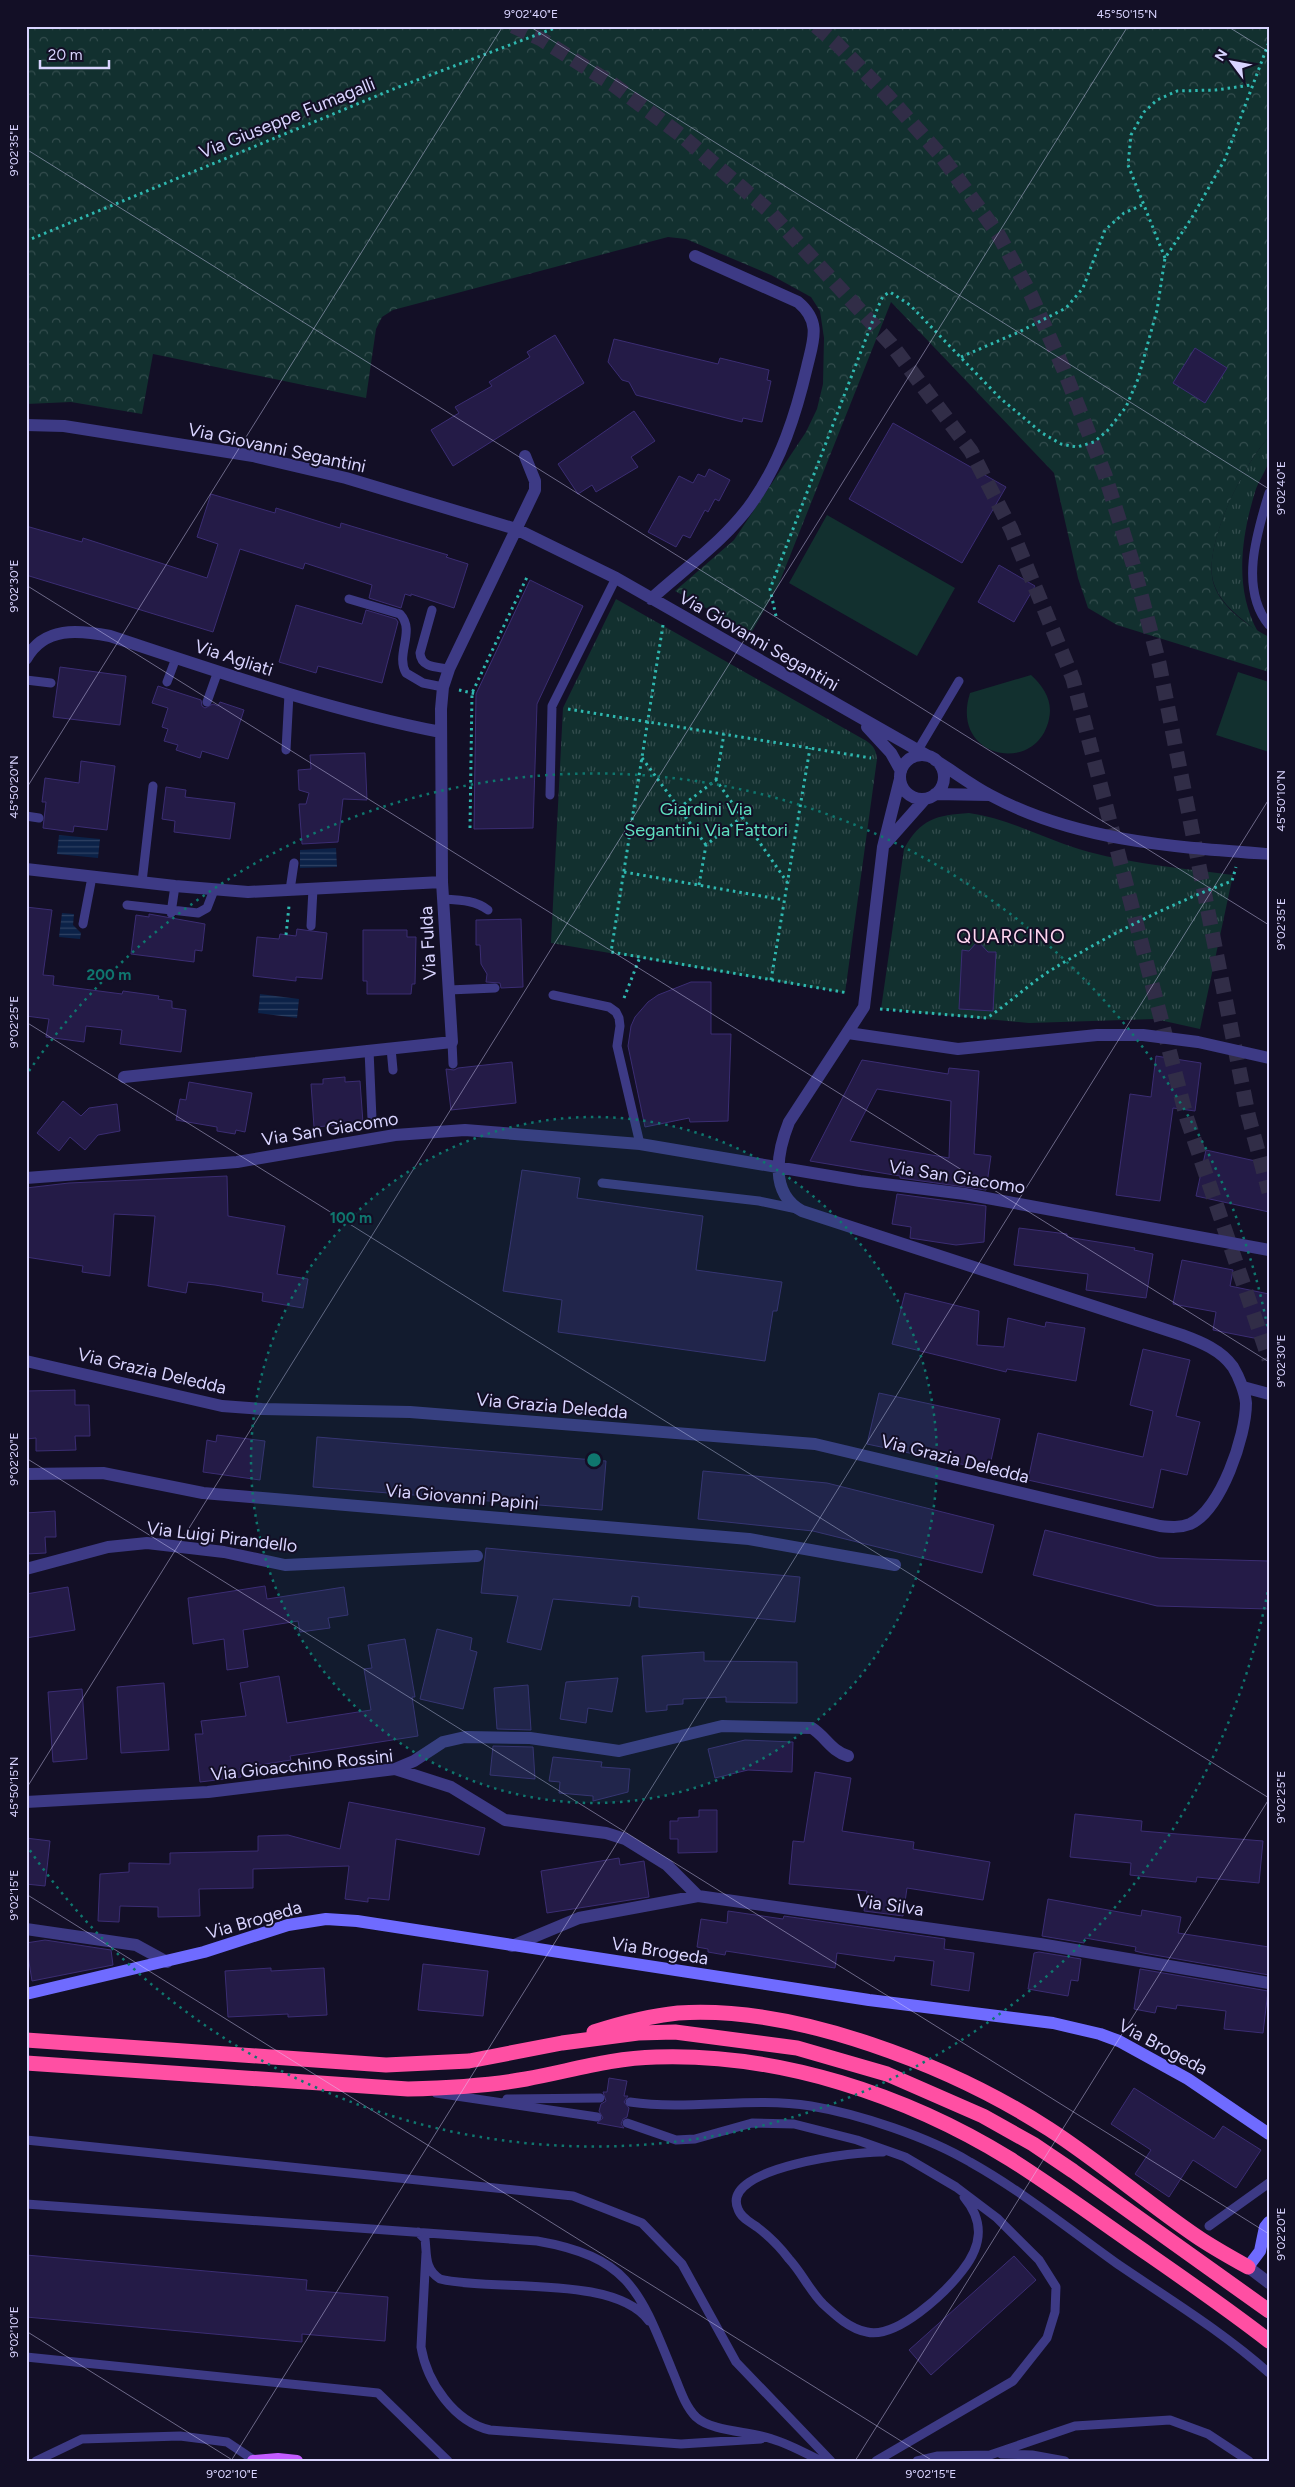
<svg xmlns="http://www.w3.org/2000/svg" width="1295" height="2487" font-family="Figtree,sans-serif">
  <defs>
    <pattern id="grass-tufts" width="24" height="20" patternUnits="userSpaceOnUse" patternTransform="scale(1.25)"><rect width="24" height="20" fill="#12302f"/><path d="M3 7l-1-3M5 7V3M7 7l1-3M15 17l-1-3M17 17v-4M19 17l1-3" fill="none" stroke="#344d4e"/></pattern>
    <pattern id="forest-crowns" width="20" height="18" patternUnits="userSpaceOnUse" patternTransform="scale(1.25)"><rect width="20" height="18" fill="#12302f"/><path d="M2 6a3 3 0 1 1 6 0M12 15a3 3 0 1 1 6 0" fill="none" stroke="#344d4e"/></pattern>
    <pattern id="water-rules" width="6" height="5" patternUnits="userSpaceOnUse" patternTransform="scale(1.25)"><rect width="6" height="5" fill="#0c2248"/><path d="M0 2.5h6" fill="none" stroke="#2f4163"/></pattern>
  </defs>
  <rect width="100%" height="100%" fill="#130f26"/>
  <!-- grass -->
  <path fill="url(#grass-tufts)" d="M1269,437C1269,444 1270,453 1269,460C1267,470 1258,481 1255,492C1241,538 1234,589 1258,632C1242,619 1221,605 1214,584C1201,547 1244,464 1269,437Z
    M616,599L863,739C872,744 876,748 877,759L845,993L551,943L563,708Z
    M969,813C1011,819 1048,841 1089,852C1134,864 1187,869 1233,875L1200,1029L1155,1019L1029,1023L881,1009L904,849C920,819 937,815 969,813Z"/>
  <!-- forest -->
  <path fill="url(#forest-crowns)" d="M26,26H1269V437C1244,464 1201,548 1214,585C1222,608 1248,626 1269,637V672L1117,625L1088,608L1078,578L1054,473L891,302L778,586L751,633L675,591L734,540L806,432L817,409L823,384L824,338L820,311L811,297L771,275L686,239L668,237L393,310L382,317L376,329L366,398L153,354L142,414L71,402L26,404Z"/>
  <!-- garden -->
  <path fill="#12302f" d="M827,515L955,588L917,656L789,583Z
    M1238,672L1269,682V752L1216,735Z
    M1031,675C1044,687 1053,701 1049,719C1037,776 949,759 970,693Z"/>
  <!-- water -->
  <path fill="url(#water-rules)" d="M59,835L100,839L98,858L57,854Z
    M336,848L337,867L300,868V850Z
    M62,913L74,914L73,925L81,933L80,939L59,937Z
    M260,994L299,999L297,1018L258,1013Z"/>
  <!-- building -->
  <path fill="#241b47" stroke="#3b2d73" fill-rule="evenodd" d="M555,335L584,383L453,466L431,430L459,413L455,407L492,386L489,382L530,357L527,352Z
    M614,339L718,364L720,358L769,370L767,380L771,381L762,422L743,418L742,422L636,395L629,382L622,380L608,362Z
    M1195,348L1227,368L1205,403L1173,383Z
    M634,411L655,441L631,457L638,467L596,492L592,485L578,494L558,464Z
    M893,423L1006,487L962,563L849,499Z
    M709,469L730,480L719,501L715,499L708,512L705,510L690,538L683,535L676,547L648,532L679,476L693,483L698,474L705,477Z
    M211,494L275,513L276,508L340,528L341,523L448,555L446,557L468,564L454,608L411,594V596L405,594L401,608L369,598L372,585L305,563L303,569L240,549L213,632L26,575V526L82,542L83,538L207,578L218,544L197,537Z
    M999,565L1035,586L1014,622L978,602Z
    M530,580L583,606L537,704L533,828L474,829L476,694Z
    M296,605L362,624L366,610L396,619L398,622L382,683L318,666L316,673L279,662Z
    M60,667L126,676L120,725L53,717Z
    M158,686L201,700L202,706L205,708L213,704L218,706L220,702L244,710L228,759L202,751L200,758L176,750L178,745L164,741L168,729L162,727L168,708L152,703Z
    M365,753L367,800L343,799L338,842L302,844L299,804H306L309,793L299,790L298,770L311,769L310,755Z
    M81,761L115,766L107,830L74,826L73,832L43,828L46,802H42L45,778L79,783Z
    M166,787L186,790L185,797L235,803L230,839L174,832L175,821L162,819Z
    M26,907L52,910L43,975L54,976L53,985L122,994L123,991L159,996L158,999L172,1001V1008L186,1010L181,1052L120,1044L122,1030L86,1026L84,1042L46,1037L49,1019L26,1016Z
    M149,914L205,924L202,951L195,950L194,962L131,954L136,915L149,917Z
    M521,919L523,987L501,988L500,983L486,982L487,974L481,964L480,945H476V920Z
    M297,929L327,933L322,979L296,977V981L253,976L257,937L279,939L280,934L296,936Z
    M363,930H407V937H416L415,984H412L411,994H367V981H363Z
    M978,941L988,952H996L993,1011L959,1009L962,950L969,951Z
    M691,982H711V1034H731L728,1121L690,1122L689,1118L645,1127L628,1046L631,1026L635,1017L648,1002L658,995Z
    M1156,1056L1201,1063L1195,1111L1173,1108L1160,1201L1116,1195L1130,1094L1151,1097Z
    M862,1060L948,1074L949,1068L979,1071L974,1154L991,1156L986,1190L900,1178V1176L810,1161ZM877,1089L951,1101L949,1158L850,1141Z
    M512,1062L516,1103L451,1110L446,1069L454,1070L458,1068Z
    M345,1077V1082L360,1081L363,1123L314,1127L311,1084H323V1079Z
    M189,1082L252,1093L245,1132L236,1130L235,1134L217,1131V1127L176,1120L180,1099L186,1100Z
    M63,1101L81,1116L89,1108L117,1104L120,1131L98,1135L85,1150L70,1137L59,1151L37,1133Z
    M1206,1150L1269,1164V1212L1196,1196Z
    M522,1170L580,1178L577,1198L703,1216L696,1270L782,1282L777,1311H773L765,1361L558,1332L562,1300L503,1291Z
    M227,1176L228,1216L285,1226L277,1274L308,1279L303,1308L262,1301L263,1293L215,1285L188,1282L186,1293L148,1286L155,1216L114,1214L110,1276L82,1272L83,1266L26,1257V1188L69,1183Z
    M897,1194L986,1206L984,1242L956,1245L910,1238L911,1227L892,1224Z
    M1019,1228L1067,1234V1237L1135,1248L1134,1250L1153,1254L1146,1298L1086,1290L1088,1274L1014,1265Z
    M1182,1260L1233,1270L1230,1286L1269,1294V1341L1213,1330L1216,1312L1173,1304Z
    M905,1293L979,1311L977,1345L1004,1347L1008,1318L1045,1327L1046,1322L1085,1328L1076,1381L1007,1369L1006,1372L892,1344Z
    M1143,1349L1190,1360L1176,1416L1200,1422L1187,1475L1161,1469L1153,1508L1028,1480L1038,1433L1143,1457L1153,1411L1130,1405Z
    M75,1390V1405H89L90,1436H75L76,1450L36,1451V1438L26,1439V1391Z
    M879,1393L1000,1419L989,1470L867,1444Z
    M217,1435L265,1441L260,1480L203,1472L207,1440L216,1442Z
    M317,1437L606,1461L602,1510L313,1487Z
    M703,1471L827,1483L994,1525L982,1573L813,1531L698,1519Z
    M55,1511L56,1537H45L46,1553L26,1554V1513Z
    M1045,1530L1159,1558L1269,1561V1609L1157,1606L1033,1575Z
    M486,1548L800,1577L795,1622L639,1607V1597L632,1596L630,1606L553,1599L541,1650L507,1642L518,1596L481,1593Z
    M265,1586L267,1599L344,1587L348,1615L328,1618L330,1628L300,1632L298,1621L243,1630L248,1667L227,1670L224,1639L193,1644L188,1598Z
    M68,1587L75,1630L26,1638V1594Z
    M437,1629L472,1638L470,1650L477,1652L463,1709L420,1699Z
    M405,1639L415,1697H412L418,1736L290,1756L291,1760L240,1768L241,1777L200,1782L195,1734H203L201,1721L246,1716L240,1683L279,1676L287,1723L371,1710L364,1669L372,1668L368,1645Z
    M704,1652V1661L797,1662V1703L726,1702V1697L683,1699V1704L667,1705V1710L646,1712L642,1656Z
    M618,1678L612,1712L588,1708L586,1723L560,1719L566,1682Z
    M164,1683L169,1750L121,1753L117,1687Z
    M528,1685L531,1730L497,1729L494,1688Z
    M82,1689L87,1759L53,1762L48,1692Z
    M745,1740L793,1742L792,1772L748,1770L715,1778L708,1749Z
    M493,1746L533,1747L535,1779L490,1775Z
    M553,1757L602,1762L601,1767L630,1769L628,1792L593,1801V1796L559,1793L560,1782L549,1781Z
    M815,1772L851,1778L842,1831L914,1842L913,1849L990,1862L983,1900L907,1888L903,1916L864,1911L867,1891L789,1884L793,1841L804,1842Z
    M349,1802L485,1828L479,1855L396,1839L389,1900L368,1898V1902L345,1899L349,1866L253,1869V1888L199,1889L200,1916L158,1917V1907L120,1906L119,1922L98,1921L100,1874L129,1872V1863L170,1864V1853L258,1851V1836L288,1835L340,1849Z
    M699,1810H717V1852L678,1853V1839H670V1821H678V1818L699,1817Z
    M1075,1814L1142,1821L1141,1831L1263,1841L1259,1883L1197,1877L1196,1882L1130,1875L1131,1863L1070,1857Z
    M26,1838L50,1841L45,1886L26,1884Z
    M619,1858L620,1865L644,1861L649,1897L547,1913L541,1871Z
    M1048,1899L1141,1916L1142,1910L1181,1917L1178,1933L1269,1947V1975L1143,1953L1135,1951L1136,1947L1085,1938L1084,1943L1042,1936Z
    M728,1911L783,1919L784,1916L945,1939L944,1949L974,1953L969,1991L931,1985L934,1961L895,1956L894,1961L837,1953L835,1968L726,1951L725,1955L708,1952V1949L697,1947L701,1919L727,1923Z
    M45,1940L111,1950L113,1965L32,1981L26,1943Z
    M1039,1952L1081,1959L1078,1981L1071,1980L1068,1996L1028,1989L1034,1953Z
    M423,1964L488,1971L483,2016L418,2010Z
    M271,1968V1971L324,1968L327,2015L288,2017V2014L228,2017L225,1971Z
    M1140,1969L1268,1991L1263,2033L1224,2029L1226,2011L1177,2005L1176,2009L1157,2006L1155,2013L1134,2009Z
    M609,2078L627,2081L624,2096H628L624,2102L629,2108L627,2117L623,2119L621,2124L624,2128L597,2123L603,2118L599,2111L601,2104L606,2101L603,2092H607Z
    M1134,2088L1214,2139L1223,2126L1261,2150L1236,2188L1193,2160L1169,2197L1135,2174L1151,2150L1111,2124Z
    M26,2255L307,2280L306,2290L388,2297L385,2341L302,2334V2342L26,2317Z
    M1014,2256L1036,2280L931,2375L909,2350Z"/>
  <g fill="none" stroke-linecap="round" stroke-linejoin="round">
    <!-- highway-tunnel -->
    <path stroke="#312d47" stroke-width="15" stroke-dasharray="15 8" stroke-linecap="butt" d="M513,26L541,39L614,85L682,136L768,210L891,344L971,451L1011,529L1073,679L1187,1119L1269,1359
      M816,26L836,43L887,95L942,157L998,234L1031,295L1064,370L1105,475L1133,564L1159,663L1248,1114L1269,1192"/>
    <!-- path -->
    <path stroke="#2fb8b0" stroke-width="3" stroke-dasharray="2.5 4" stroke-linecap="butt" d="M26,241L396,88L560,26
      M1165,258L1128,165L1131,135L1144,112L1157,100L1177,91L1216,90L1251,85
      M961,357L1019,332L1066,308L1083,288L1105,230L1124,213L1142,205
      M776,616L770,589L878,307L883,296L890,292L910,305L1000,398L1042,433L1061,444L1077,447L1094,442L1107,431L1126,407L1138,379L1157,310L1165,258L1191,219L1225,159L1269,42
      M663,625L611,952L848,993
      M459,690L476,694
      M568,709L871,758
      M642,758L679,808
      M716,780L724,734
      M742,817L787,882
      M470,828L472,693L528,575
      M624,872L784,900
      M699,885L706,845L742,817L716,780L679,808L706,845
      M286,935L289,906
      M771,980L810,748
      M624,998L640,957
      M880,1009L987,1018C1008,1004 1027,986 1048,972C1106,936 1168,905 1232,881L1236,867"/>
    <!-- lane -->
    <path stroke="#3d3a85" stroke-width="9" d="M1269,493C1257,532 1239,589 1269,625
      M349,599L400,614C416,631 395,654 406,673L423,683L443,687
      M432,610L420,653C421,668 437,667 449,669
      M26,680L51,683
      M167,682L176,658
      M207,702L218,671
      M286,750L289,694
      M918,750L959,681
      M550,795L552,706L616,578
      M26,816L39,818
      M142,882L153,786
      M290,890L294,863
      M443,899C459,900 475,900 488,910
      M127,905L198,913L207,908L214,890
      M171,913L175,886
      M83,924L92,877
      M311,926L313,889
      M449,990L495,988
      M553,995L609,1007L616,1012L619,1018L620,1026L617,1046L640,1144
      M452,1042L453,1064
      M391,1048L393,1070
      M369,1050L372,1119
      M602,1183L759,1201L797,1209
      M436,2093L597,2117
      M507,2099L600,2098
      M630,2102C691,2111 750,2096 811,2106C859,2114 928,2137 970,2162C1022,2191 1070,2230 1119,2265C1169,2299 1223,2332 1269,2373
      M627,2123L676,2140L695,2139L752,2123L794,2124L857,2140L905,2157L956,2187L997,2218L1039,2260L1056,2287L1055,2312L1047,2338L1013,2381L876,2461
      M26,2140L573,2196L642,2223L682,2264L736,2362L831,2461
      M883,2152C859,2151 719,2167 738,2209C741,2218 750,2222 757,2227C769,2236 780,2247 789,2259C802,2273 810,2291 823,2304C836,2316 850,2329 867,2332C897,2339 945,2293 962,2271C982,2246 985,2222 964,2197
      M26,2204L537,2241C629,2257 640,2291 672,2370C679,2386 684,2405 696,2417C712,2432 751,2431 772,2439C789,2444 805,2453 821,2461
      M1209,2226L1269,2183
      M418,2232L425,2239C427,2254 424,2269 440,2279C493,2292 615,2274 649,2321
      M426,2253L421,2347C427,2382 454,2422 490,2430L681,2444L761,2439
      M26,2357L378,2393L448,2461
      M1001,2454L1032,2455L1065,2461
      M36,2461L82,2439L180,2436L227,2442L254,2460
      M917,2461L938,2456L990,2455L1075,2426L1170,2420L1208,2434L1249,2461"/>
    <!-- street -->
    <path stroke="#3d3a85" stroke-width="12" d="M26,425L64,426L253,456L346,478L516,529L616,578L928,756
      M651,599C684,569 728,538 753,501C781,461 796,414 807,367C813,341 822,322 798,302L695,256
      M26,659C44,626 79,630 110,636C219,672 328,710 441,732
      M867,727L891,753L901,771
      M900 777a22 22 0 1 1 44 0a22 22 0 1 1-44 0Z
      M935,760C953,771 971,785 990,795C1075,841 1174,847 1269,854
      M935,794L990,795
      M886,843L925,799
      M26,869L175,886L248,892L442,882
      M848,1033L958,1049L1097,1035H1143L1198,1042L1269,1058
      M124,1077L452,1042L442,882L441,709L443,687L449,669L535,490V481L525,456
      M26,1178L237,1162L395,1135L465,1130L640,1144L860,1181L965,1194L1269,1250
      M26,1361L222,1406L262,1409L410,1412L815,1444L1160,1526C1170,1527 1180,1528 1190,1524C1221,1510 1246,1436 1246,1403C1245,1392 1239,1377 1233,1367C1221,1350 1201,1342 1182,1335L802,1211C769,1193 777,1152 789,1122L864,1007L883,847L900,779
      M1243,1387L1269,1394
      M26,1474L103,1473L203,1493L749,1539L895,1565
      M26,1569L108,1547L147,1543L224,1552L285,1565L477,1556
      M395,1769L414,1761L443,1742L465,1737L530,1738L619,1751L722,1726L812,1728C826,1737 831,1751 848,1756
      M26,1802L208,1792L395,1769L451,1787L505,1820L606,1833L625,1839L667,1865L698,1896
      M26,1929L136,1945L167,1962
      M512,1946L579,1918L698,1896L1040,1944L1269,1983
      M1248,2267L1269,2283"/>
    <!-- secondary -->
    <path stroke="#6f6bff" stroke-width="12" d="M26,1994L204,1952L288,1925L326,1919L357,1921L869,2000L1053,2023L1100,2034L1119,2041L1188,2079L1269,2134
      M1248,2267L1260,2251L1265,2227L1269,2222"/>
    <!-- primary -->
    <path stroke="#c25bff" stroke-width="12" d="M253,2461L278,2459L297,2461"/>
    <!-- highway -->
    <path stroke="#ff4fa3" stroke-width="15" d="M594,2032C622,2023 649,2016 678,2013C796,2005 951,2066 1049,2129C1100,2162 1146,2202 1196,2236C1212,2247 1230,2257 1248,2267
      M26,2040L386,2065L469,2061L562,2043L638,2033L675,2032L797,2048L887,2074L983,2116L1033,2144L1073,2171L1269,2311
      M26,2063L408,2089C448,2088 487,2086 526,2079C570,2071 611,2058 656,2057C779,2053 906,2095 1010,2159C1051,2185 1091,2214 1131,2242C1177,2274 1224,2306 1269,2341"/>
  </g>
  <!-- ticks -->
  <path fill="none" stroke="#d9d4ff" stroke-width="1" stroke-opacity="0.45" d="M529,26L1269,489M1227,26L1269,52M26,149L1269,925M26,585L1269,1362M26,789L503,26M26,1022L1269,1798M26,1458L1269,2234M26,1789L1128,26M26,1894L933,2461M26,2331L234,2461M231,2461L1269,799M855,2461L1269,1799"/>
  <!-- distance rings -->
  <circle cx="594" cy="1460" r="343" fill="#0f766e" fill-opacity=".12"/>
  <g fill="none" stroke="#0f766e" stroke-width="2.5" stroke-dasharray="2.5 5">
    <circle cx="594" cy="1460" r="343"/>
    <path d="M1269 1585A686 686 0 0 1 29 1849M29 1071A686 686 0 0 1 1269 1335"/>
  </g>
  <g text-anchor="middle" stroke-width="4" stroke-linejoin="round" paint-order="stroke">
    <!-- street labels -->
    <g font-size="18" fill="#d9d4ff" stroke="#130f26">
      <text transform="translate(287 118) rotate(-22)" y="6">Via Giuseppe Fumagalli</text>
      <text transform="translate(277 448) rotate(12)" y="6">Via Giovanni Segantini</text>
      <text transform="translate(759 641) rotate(30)" y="6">Via Giovanni Segantini</text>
      <text transform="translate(234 658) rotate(18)" y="6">Via Agliati</text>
      <text transform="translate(428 943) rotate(-93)" y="6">Via Fulda</text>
      <text transform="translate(330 1129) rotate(-9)" y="6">Via San Giacomo</text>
      <text transform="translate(957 1177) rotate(9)" y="6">Via San Giacomo</text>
      <text transform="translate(152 1371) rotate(13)" y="6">Via Grazia Deledda</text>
      <text transform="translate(552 1406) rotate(5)" y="6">Via Grazia Deledda</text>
      <text transform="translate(955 1459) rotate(14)" y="6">Via Grazia Deledda</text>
      <text transform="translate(462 1497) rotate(5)" y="6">Via Giovanni Papini</text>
      <text transform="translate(222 1537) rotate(7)" y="6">Via Luigi Pirandello</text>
      <text transform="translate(302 1765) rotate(-6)" y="6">Via Gioacchino Rossini</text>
      <text transform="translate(890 1905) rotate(8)" y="6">Via Silva</text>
      <text transform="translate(254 1920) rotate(-16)" y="6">Via Brogeda</text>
      <text transform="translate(660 1951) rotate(9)" y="6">Via Brogeda</text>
      <text transform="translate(1163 2047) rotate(28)" y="6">Via Brogeda</text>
    </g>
    <!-- park labels -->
    <g font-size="18" fill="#5fe0c0" stroke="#130f26">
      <text x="706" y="815">Giardini Via<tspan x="706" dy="21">Segantini Via Fattori</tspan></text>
    </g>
    <!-- neighbourhood labels -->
    <g font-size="19" letter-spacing="1" fill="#ffd6f0" stroke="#130f26">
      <text x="1011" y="943">QUARCINO</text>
    </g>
  </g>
  <circle cx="594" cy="1460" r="8" fill="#0f766e" stroke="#130f26" stroke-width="2.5"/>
  <g font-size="15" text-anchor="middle" font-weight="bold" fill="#0f766e" stroke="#130f26" stroke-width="4" stroke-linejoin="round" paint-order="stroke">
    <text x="109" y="980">200 m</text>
    <text x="351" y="1223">100 m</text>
  </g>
  <!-- border -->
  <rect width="1295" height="2487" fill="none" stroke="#130f26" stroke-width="55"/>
  <!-- north arrow -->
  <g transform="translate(1232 62) rotate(302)" stroke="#130f26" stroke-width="4" paint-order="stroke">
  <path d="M0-4L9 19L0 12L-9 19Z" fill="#d9d4ff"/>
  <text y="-8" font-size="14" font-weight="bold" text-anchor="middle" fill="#d9d4ff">N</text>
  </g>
  <!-- scale -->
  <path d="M40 60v8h69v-8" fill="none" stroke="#d9d4ff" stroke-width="2.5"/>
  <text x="48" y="60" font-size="15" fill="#d9d4ff" stroke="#130f26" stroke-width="4" paint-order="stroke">20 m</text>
  <rect x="28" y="28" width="1240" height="2432" fill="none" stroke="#d9d4ff" stroke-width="2"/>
  <g font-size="12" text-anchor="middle" fill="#d9d4ff">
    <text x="531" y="18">9°02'40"E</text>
    <text x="1127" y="18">45°50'15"N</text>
    <text transform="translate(14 150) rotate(-90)" y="4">9°02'35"E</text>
    <text transform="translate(1281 488) rotate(-90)" y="4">9°02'40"E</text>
    <text transform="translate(14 586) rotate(-90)" y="4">9°02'30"E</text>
    <text transform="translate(14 787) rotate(-90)" y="4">45°50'20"N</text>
    <text transform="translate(1281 801) rotate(-90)" y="4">45°50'10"N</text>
    <text transform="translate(1281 924) rotate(-90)" y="4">9°02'35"E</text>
    <text transform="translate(14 1022) rotate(-90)" y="4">9°02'25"E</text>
    <text transform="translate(1281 1361) rotate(-90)" y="4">9°02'30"E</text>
    <text transform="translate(14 1459) rotate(-90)" y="4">9°02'20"E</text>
    <text transform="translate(14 1787) rotate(-90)" y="4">45°50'15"N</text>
    <text transform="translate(1281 1797) rotate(-90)" y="4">9°02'25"E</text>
    <text transform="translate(14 1895) rotate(-90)" y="4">9°02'15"E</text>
    <text transform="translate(1281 2234) rotate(-90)" y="4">9°02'20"E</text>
    <text transform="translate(14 2332) rotate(-90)" y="4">9°02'10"E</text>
    <text x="232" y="2478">9°02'10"E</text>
    <text x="931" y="2478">9°02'15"E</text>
  </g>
</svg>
